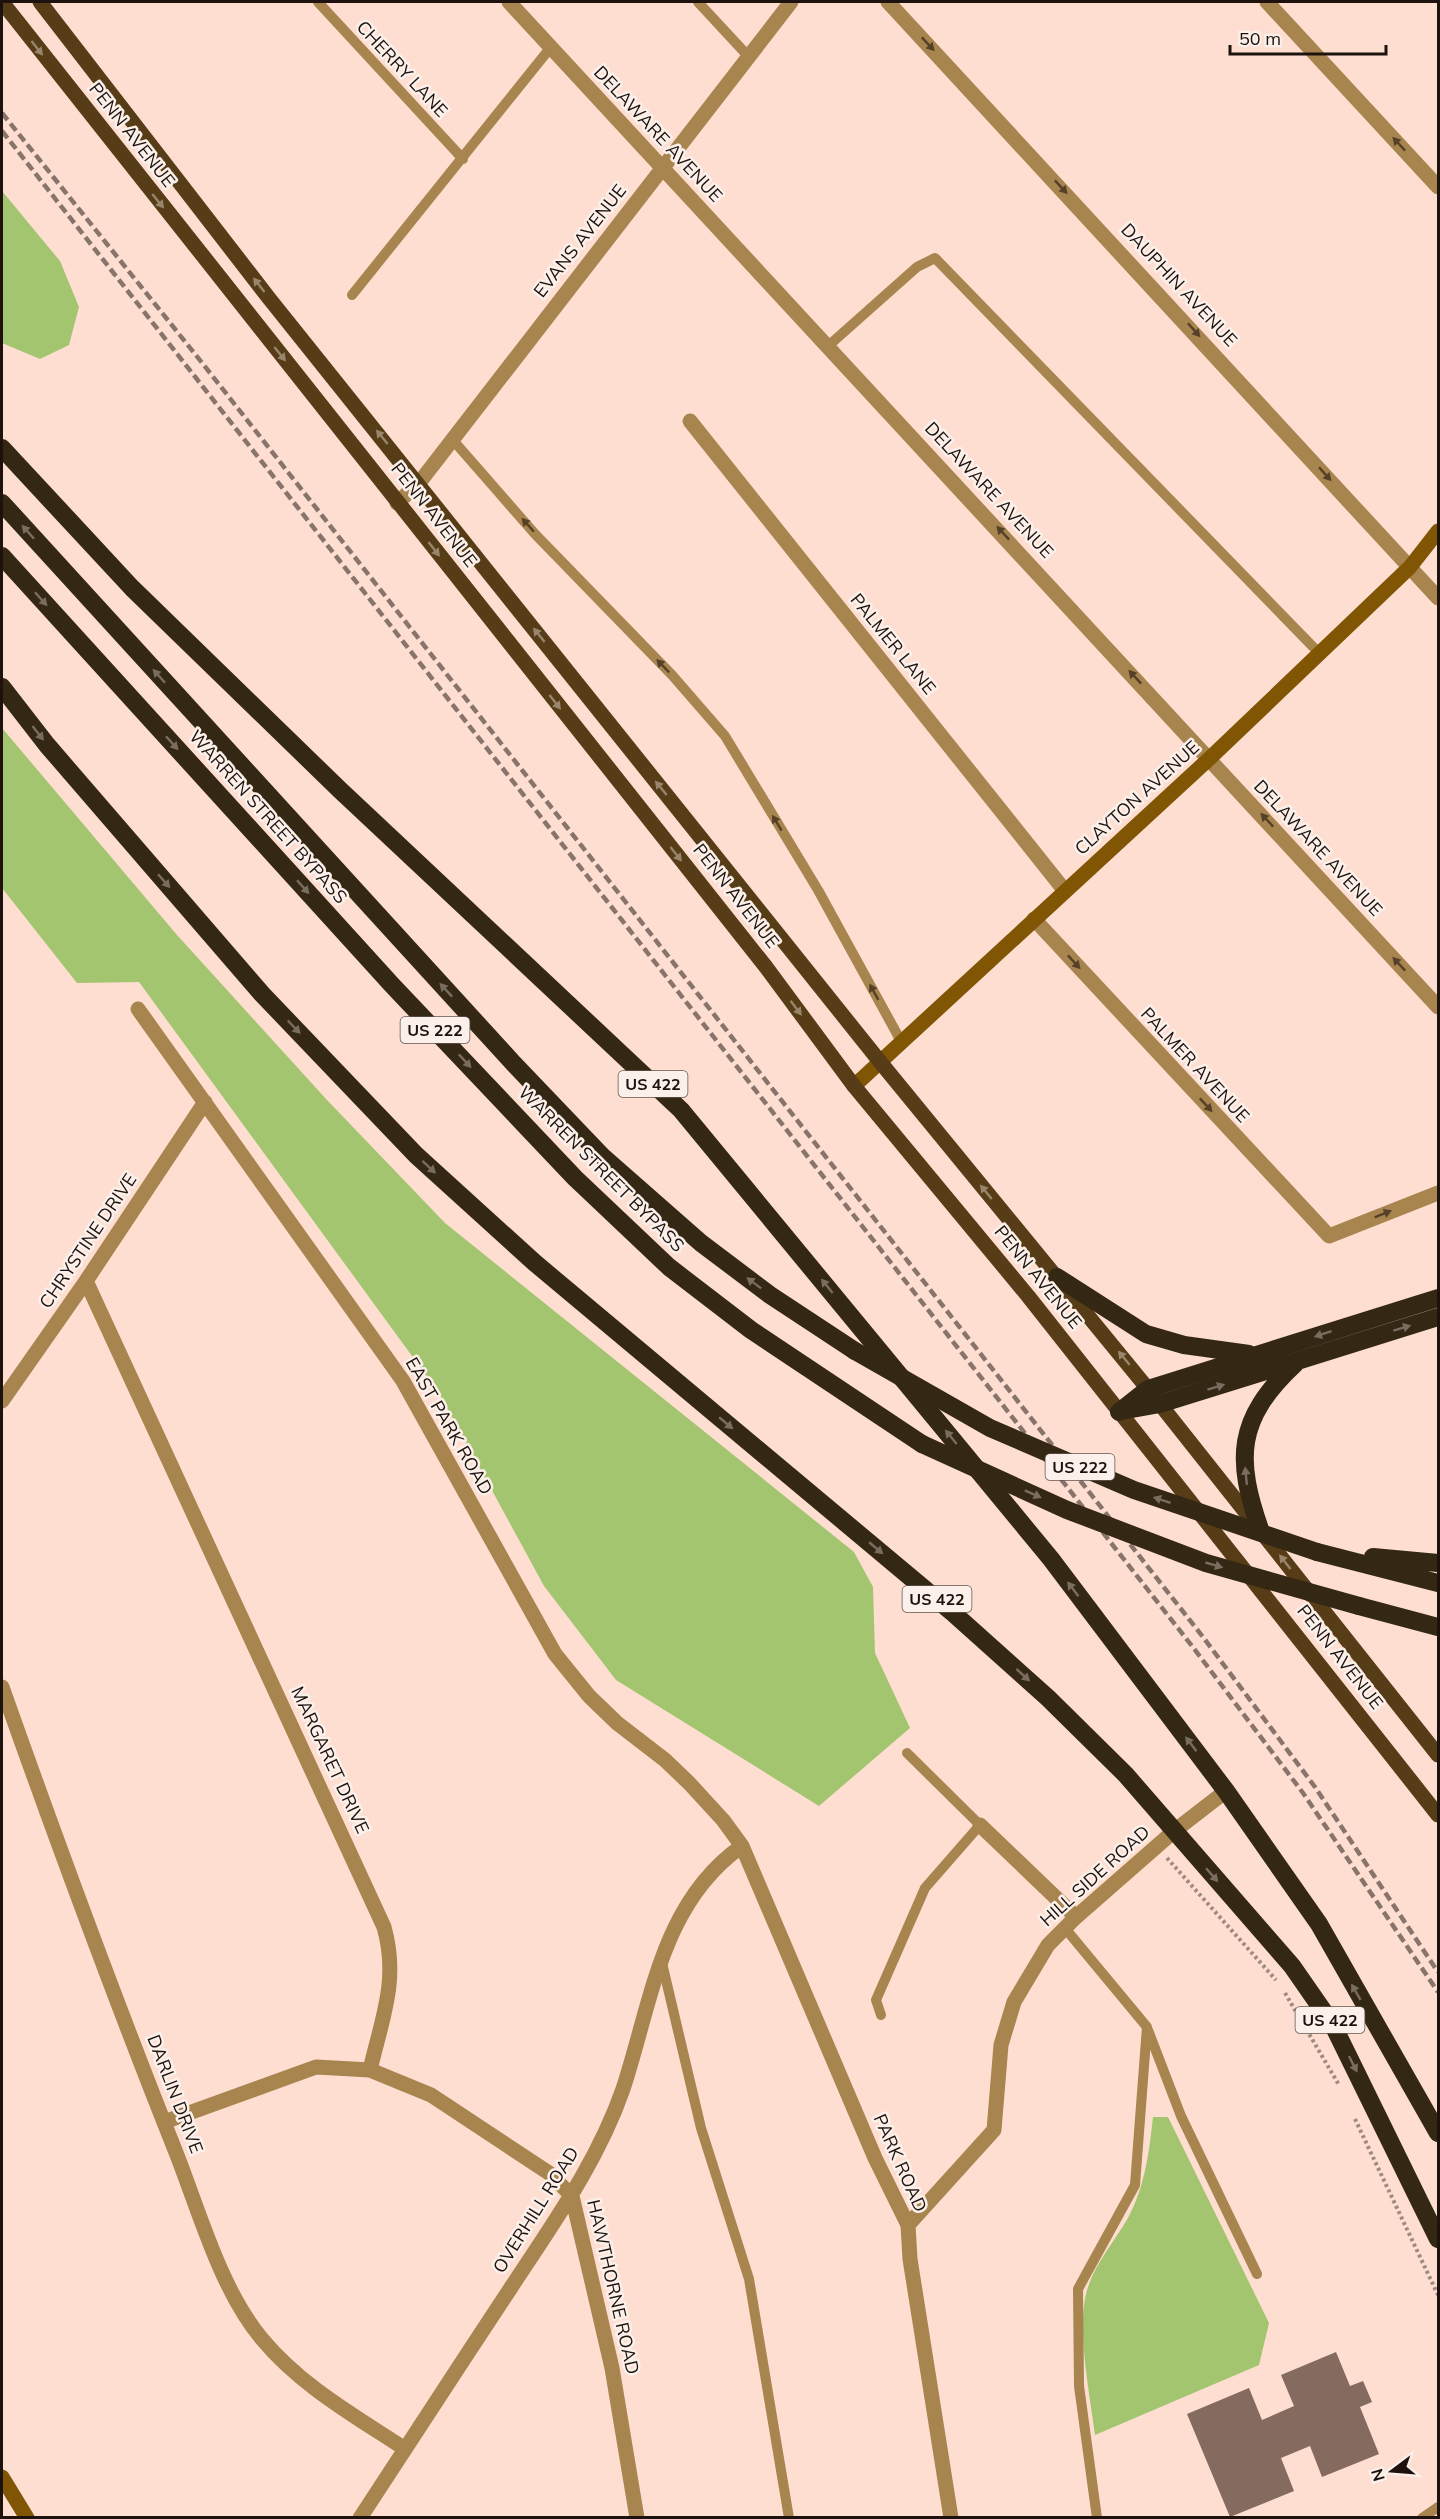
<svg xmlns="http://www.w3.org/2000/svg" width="1440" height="2519" font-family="Mulish,sans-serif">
  <rect width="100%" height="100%" fill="#fdded1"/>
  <!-- green -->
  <path fill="#a3c570" d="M2,191L60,261L79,307L69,345L40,359L2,343Z
    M2,728L177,935L327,1100L445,1223L854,1552L873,1587L875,1653L910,1728L819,1806L616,1680L544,1586L439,1393L139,982L77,983L2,888Z
    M1153,2117H1168L1269,2323L1259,2365L1095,2435C1090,2396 1078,2336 1085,2299C1090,2269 1113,2244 1128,2218C1145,2186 1149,2153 1153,2117Z"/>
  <!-- building -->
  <path fill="#856a5f" d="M1336,2352L1350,2386L1363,2381L1372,2402L1360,2407L1379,2454L1322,2477L1310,2446L1281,2458L1294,2491L1230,2517L1187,2414L1249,2388L1262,2420L1294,2406L1281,2375Z"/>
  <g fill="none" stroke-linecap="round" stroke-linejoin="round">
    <!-- path -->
    <path stroke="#a08980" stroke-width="4" stroke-dasharray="3 3" stroke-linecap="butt" d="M1167,1858L1276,1980
      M1285,1993L1339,2085
      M1355,2119L1438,2295"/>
    <!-- lane -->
    <path stroke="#a8844f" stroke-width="10" d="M318,2L463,159
      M698,2L748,56
      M352,295L551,47
      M827,347L917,267L935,258L1320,654
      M452,439L535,534L672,675L725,736L818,890L902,1043
      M1064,1927L1147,2027L1135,2185L1078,2289L1079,2386L1097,2518
      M662,1963L701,2128L749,2279L789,2518
      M881,2015L876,2000L925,1888L980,1825L907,1753
      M1148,2030L1181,2116L1257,2274
      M1422,2518L1438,2507"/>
    <!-- street -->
    <path stroke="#a8844f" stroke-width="15" d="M509,2L1438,1007
      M888,2L1438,598
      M1267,2L1438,187
      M690,421L1065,891
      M397,503L419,483L791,2
      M1034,919L1329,1236L1438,1193
      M138,1009L403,1381L555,1654L589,1696L617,1723L665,1760L689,1783L723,1820L742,1846L875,2158L908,2225L910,2259L951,2518
      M86,1281L384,1927C399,1980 382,2018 370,2070
      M2,1401L86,1281L205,1102
      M2,1687C57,1842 114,1997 175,2150C199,2210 220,2289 262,2339C301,2386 355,2416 405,2449
      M980,1825L1076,1917
      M164,2122L316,2067L370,2070L431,2095L549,2173L572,2196L612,2368L637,2518
      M908,2225L994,2130L1001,2045L1014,2002L1048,1945L1076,1917L1173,1832L1226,1791
      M360,2518C411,2440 461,2363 512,2286C554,2222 598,2161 623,2089C652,2001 661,1903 742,1846"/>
    <!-- secondary -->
    <path stroke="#805605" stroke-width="15" d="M854,1086L1210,758L1410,567L1438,531
      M2,2477L27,2518"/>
    <!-- primary -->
    <path stroke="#563d17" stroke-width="15" d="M2,2L766,967L854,1086L1028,1296L1438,1815
      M40,2L268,297L881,1063L1148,1389L1438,1755"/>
    <!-- highway -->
    <path stroke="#342714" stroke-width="18" d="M2,448L132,588L340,790L681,1110L1051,1559L1226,1791L1319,1924L1438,2133
      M2,503L514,1064L602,1156L701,1243L770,1295L855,1351
      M2,556L392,985L575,1178L669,1267L751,1330L922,1444
      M2,687L47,745L262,994L416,1155L535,1263L952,1612L1048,1698L1126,1775L1292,1966L1333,2025L1438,2239
      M1057,1277L1146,1334L1184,1345L1249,1354
      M1121,1411L1160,1404L1438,1317
      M1119,1412L1148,1389L1438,1298
      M1261,1532C1235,1459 1236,1419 1295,1364
      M1317,1552L1438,1583
      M1373,1557L1438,1563
      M1359,1606L1438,1627"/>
    <!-- rail -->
    <path stroke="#89746c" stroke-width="4.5" stroke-dasharray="9 4.5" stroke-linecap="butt" d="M2,113L203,364L1203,1637L1315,1787L1438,1972
      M2,131L1192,1646L1303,1793L1438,1992"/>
    <!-- highway-bridge -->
    <path stroke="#342714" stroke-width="18" d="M855,1351L990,1428L1134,1490L1317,1552
      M922,1444L1067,1510L1206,1563L1359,1606"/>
  </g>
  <!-- one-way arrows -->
  <defs><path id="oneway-solid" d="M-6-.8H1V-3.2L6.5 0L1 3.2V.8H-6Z" transform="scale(1.5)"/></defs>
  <g fill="#554028">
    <use href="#oneway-solid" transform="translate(928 44) rotate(47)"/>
    <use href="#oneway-solid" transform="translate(1399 144) rotate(-133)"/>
    <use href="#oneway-solid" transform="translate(1061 187) rotate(47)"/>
    <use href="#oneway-solid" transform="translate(1194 330) rotate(48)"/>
    <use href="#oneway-solid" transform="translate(1325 474) rotate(48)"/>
    <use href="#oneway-solid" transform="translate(528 525) rotate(-131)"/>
    <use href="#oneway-solid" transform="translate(1003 533) rotate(-133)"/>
    <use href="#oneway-solid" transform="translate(663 666) rotate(-134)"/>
    <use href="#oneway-solid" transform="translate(1135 677) rotate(-133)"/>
    <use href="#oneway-solid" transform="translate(1267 820) rotate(-133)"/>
    <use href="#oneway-solid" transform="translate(777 823) rotate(-121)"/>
    <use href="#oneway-solid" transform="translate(1074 962) rotate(47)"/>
    <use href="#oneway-solid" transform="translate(1399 964) rotate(-133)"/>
    <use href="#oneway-solid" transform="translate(874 992) rotate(-119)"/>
    <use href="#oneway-solid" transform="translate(1206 1105) rotate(47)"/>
    <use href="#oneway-solid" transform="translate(1383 1214) rotate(-22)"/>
  </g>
  <g fill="#98856b">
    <use href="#oneway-solid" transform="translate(37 48) rotate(52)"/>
    <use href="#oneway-solid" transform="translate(158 201) rotate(51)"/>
    <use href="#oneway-solid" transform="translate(259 285) rotate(-128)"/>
    <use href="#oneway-solid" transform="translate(280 354) rotate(51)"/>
    <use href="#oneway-solid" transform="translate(382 437) rotate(-129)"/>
    <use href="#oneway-solid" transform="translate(434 549) rotate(52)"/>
    <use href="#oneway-solid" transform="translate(539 635) rotate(-129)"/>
    <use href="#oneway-solid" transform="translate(555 702) rotate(52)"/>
    <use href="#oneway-solid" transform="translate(661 788) rotate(-129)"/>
    <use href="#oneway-solid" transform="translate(676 854) rotate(52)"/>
    <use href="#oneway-solid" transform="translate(796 1008) rotate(53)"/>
    <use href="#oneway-solid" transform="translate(986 1192) rotate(-129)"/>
    <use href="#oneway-solid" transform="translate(1124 1358) rotate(-129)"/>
    <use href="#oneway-solid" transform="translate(1285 1562) rotate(-128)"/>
  </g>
  <g fill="#7a6d5f">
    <use href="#oneway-solid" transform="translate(28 532) rotate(-132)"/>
    <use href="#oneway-solid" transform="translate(41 599) rotate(48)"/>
    <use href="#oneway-solid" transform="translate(159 676) rotate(-132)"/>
    <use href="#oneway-solid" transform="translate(38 733) rotate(52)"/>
    <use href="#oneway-solid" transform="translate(172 743) rotate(48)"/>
    <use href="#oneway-solid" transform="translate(164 881) rotate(49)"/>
    <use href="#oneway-solid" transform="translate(303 887) rotate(48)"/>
    <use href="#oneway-solid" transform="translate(446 990) rotate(-133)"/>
    <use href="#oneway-solid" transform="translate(294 1027) rotate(46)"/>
    <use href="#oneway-solid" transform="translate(465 1061) rotate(47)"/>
    <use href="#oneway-solid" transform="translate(429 1167) rotate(43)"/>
    <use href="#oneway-solid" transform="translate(754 1283) rotate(-143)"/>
    <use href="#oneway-solid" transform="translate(827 1286) rotate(-129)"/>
    <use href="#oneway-solid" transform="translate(1402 1328) rotate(-17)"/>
    <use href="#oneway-solid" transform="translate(1323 1334) rotate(162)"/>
    <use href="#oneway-solid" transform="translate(1216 1387) rotate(-17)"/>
    <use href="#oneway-solid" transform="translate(726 1423) rotate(40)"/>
    <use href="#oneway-solid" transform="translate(951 1437) rotate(-129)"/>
    <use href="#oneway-solid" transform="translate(1246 1476) rotate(-96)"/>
    <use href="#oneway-solid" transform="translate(1033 1494) rotate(24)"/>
    <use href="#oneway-solid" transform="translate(1162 1500) rotate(-162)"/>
    <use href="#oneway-solid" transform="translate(876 1548) rotate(40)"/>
    <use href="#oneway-solid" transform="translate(1214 1565) rotate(16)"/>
    <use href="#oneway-solid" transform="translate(1073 1589) rotate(-127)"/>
    <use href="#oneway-solid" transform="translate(1023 1675) rotate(42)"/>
    <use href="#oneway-solid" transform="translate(1191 1744) rotate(-127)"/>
    <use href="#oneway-solid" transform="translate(1212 1875) rotate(49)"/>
    <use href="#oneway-solid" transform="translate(1356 1992) rotate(-120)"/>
    <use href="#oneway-solid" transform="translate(1353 2064) rotate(63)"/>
  </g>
  <g text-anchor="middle" stroke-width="5" stroke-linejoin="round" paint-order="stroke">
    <!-- shield labels -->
    <g fill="#fcf0ea" stroke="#605550" stroke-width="1.5">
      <rect x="400.5" y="1017" width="69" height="26" rx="4.5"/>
      <rect x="618.5" y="1071" width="69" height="26" rx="4.5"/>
      <rect x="1045.5" y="1454" width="69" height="26" rx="4.5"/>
      <rect x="902.5" y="1586" width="69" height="26" rx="4.5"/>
      <rect x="1295.5" y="2007" width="69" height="26" rx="4.5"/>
    </g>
    <g font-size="16" font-weight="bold" fill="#1d120e">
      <text x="435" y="1036">US 222</text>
      <text x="653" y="1090">US 422</text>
      <text x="1080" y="1473">US 222</text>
      <text x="937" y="1605">US 422</text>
      <text x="1330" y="2026">US 422</text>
    </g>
    <!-- street labels -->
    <g font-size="18" fill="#1d120e" stroke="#fcf0ea">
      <text transform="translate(402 69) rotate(47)" y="6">CHERRY LANE</text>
      <text transform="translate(658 134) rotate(47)" y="6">DELAWARE AVENUE</text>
      <text transform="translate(132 135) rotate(52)" y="6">PENN AVENUE</text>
      <text transform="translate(580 241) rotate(-52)" y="6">EVANS AVENUE</text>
      <text transform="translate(1179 285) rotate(47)" y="6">DAUPHIN AVENUE</text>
      <text transform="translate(989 490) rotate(47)" y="6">DELAWARE AVENUE</text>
      <text transform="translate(434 515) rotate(52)" y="6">PENN AVENUE</text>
      <text transform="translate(893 644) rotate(51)" y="6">PALMER LANE</text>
      <text transform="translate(1137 798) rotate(-42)" y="6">CLAYTON AVENUE</text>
      <text transform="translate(268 817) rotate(48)" y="6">WARREN STREET BYPASS</text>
      <text transform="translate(1318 848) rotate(47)" y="6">DELAWARE AVENUE</text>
      <text transform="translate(736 896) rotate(52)" y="6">PENN AVENUE</text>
      <text transform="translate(1195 1065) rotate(47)" y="6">PALMER AVENUE</text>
      <text transform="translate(601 1169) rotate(45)" y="6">WARREN STREET BYPASS</text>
      <text transform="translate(88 1241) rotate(-56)" y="6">CHRYSTINE DRIVE</text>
      <text transform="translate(1038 1277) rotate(51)" y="6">PENN AVENUE</text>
      <text transform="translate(449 1426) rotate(60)" y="6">EAST PARK ROAD</text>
      <text transform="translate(1340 1657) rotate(52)" y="6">PENN AVENUE</text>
      <text transform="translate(330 1760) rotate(65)" y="6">MARGARET DRIVE</text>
      <text transform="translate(1095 1876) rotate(-42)" y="6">HILL SIDE ROAD</text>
      <text transform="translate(175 2094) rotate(69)" y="6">DARLIN DRIVE</text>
      <text transform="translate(900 2163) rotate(66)" y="6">PARK ROAD</text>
      <text transform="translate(536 2210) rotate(-58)" y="6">OVERHILL ROAD</text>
      <text transform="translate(613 2287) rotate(77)" y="6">HAWTHORNE ROAD</text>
    </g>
  </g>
  <!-- border -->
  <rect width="1440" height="2519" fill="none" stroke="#1d120e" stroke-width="6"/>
  <!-- north arrow -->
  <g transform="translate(1392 2471) rotate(254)" stroke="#fcf0ea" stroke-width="4.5" paint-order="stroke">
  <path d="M0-4.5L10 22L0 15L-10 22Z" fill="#1d120e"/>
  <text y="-9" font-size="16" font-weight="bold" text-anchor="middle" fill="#1d120e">N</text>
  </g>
  <!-- scale -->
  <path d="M1230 45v9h156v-9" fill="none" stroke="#1d120e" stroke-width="3"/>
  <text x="1239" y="45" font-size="18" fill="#1d120e" stroke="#fcf0ea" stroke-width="4.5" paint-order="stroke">50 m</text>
</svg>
